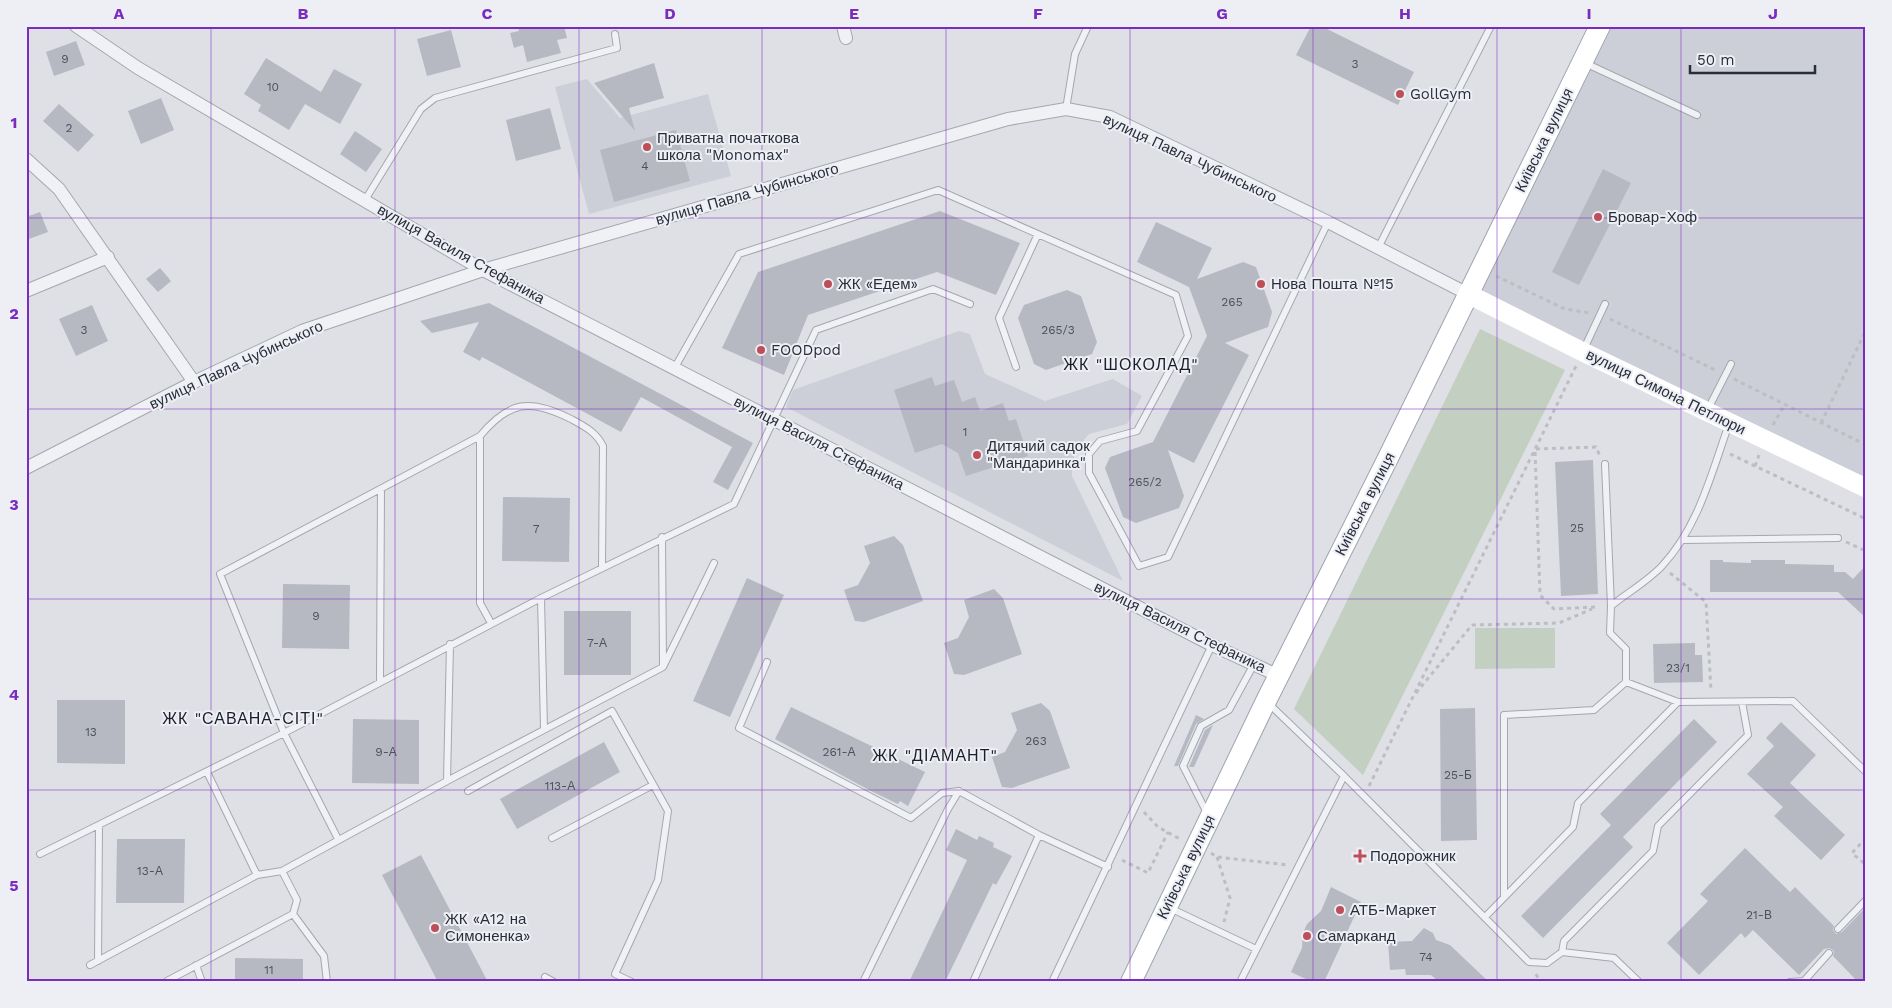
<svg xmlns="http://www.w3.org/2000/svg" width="1892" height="1008" font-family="'Work Sans',sans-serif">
  <rect width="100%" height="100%" fill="#dee0e6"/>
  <!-- built -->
  <path fill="#cccfd7" d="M1600,26H1866V488L1468,294Z
    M587,79L620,118L708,94L731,176L589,214L555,87Z
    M959,331L970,334L985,374L1045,401L1113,379L1142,396L1127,424L1089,434L1077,448L1072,463V476L1123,581L786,407L793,390Z"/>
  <!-- green -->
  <path fill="#c3cfc0" d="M1480,329L1565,370L1363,775L1294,709Z
    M1475,628H1555V668L1475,669Z"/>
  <!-- building -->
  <path fill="#b6b9c2" d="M518,26H564L567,38L557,40L561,53L527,62L523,45L514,48L510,33L519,31Z
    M1311,26H1321L1414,72L1398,105L1296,55Z
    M451,30L461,67L427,76L417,39Z
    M76,41L85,65L54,76L46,52Z
    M266,58L321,92L334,69L362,84L340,124L305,104L289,130L258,111L261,105L244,94Z
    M654,63L664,98L629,108L635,131L594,83Z
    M161,98L174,130L141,144L128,111Z
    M59,104L94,135L78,152L43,121Z
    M550,108L561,149L516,161L506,120Z
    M676,130L690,181L614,202L600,150Z
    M355,131L382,149L366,172L340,154Z
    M1603,169L1631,183L1579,285L1552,272Z
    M940,211L1020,243L996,295L937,272L808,315L784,375L722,348L758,272Z
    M40,212L48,232L26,240V217Z
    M1156,222L1212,248L1197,279L1243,262L1256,267L1272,312L1268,327L1225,343L1249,355L1194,463L1168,450L1184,496L1179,508L1136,523L1123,517L1105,468L1110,457L1153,442L1207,336L1189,287L1137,262Z
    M160,268L171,281L158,292L146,279Z
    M1067,290L1081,296L1097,342L1092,354L1046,370L1034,364L1018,318L1024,305Z
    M489,303L753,443L728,490L713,482L732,447L641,397L621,432L482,357L480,361L463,352L479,322L432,333L420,321Z
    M92,305L108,341L76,356L59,319Z
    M932,377L935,386L954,380L962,402L975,397L980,411L1003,403L1009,421L1016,419L1028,456L966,476L958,453L942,444L915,453L894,390Z
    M1593,460L1598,594L1561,596L1555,462Z
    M503,497L570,498L569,562L502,561Z
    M894,536L903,545L923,601L864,622L855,621L844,590L858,585L870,563L864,546Z
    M1710,560H1723V562L1751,563V560H1785V564L1834,565V572H1845L1853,579L1866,565V618L1838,592H1710Z
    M747,578L784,595L730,717L693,701Z
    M283,584L350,585L349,649L282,648Z
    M994,589L1003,598L1022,654L964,675L954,674L944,643L958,638L969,617L964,600Z
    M564,611H631V675H564Z
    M1695,643V655H1702L1703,682L1654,683L1653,644Z
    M57,700H125V764L57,763Z
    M1041,703L1050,711L1070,768L1012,788L1002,787L992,757L1005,752L1017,730L1011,713Z
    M791,707L925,772L908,806L900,801L898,804L869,790L775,739Z
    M1475,708L1477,840L1441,841L1440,709Z
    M1196,715L1204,719L1196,724L1178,766H1174Z
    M353,719L419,720V784L352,783Z
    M1694,719L1717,742L1623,837L1633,847L1543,938L1521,916L1611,825L1600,814Z
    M1781,722L1816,755L1790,783L1845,835L1821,860L1774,816L1783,807L1747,774L1774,746L1766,738Z
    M1213,725L1194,767H1189L1205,730Z
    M604,742L620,772L517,829L500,799Z
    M956,829L977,840L979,836L994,843L993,847L1012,856L996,885L993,883L945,982H909L967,860L946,850Z
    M117,839H185L184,903H116Z
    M1745,848L1790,892L1795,887L1834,926L1833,930L1836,934L1842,932L1866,907V982H1858L1833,956L1834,951L1830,948L1824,949L1799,975L1753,930L1745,938L1741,933L1699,975L1667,943L1708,901L1700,894Z
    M421,855L488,982H438L382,875Z
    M1331,887L1361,902L1324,982H1312L1291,972L1302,948L1303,933L1307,924L1321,911Z
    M1424,928L1433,933L1436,940L1450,945L1489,982H1439L1431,975H1406L1405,969L1390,970L1388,942L1412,941Z
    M235,958L303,959V982H235Z"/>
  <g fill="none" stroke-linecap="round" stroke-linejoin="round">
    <defs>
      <path id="service" d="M1585,63L1697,115
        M1066,109L1075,54L1088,26
        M365,200L421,109L435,98L617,48L615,34
        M1378,248L1491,26
        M1583,351L1605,304
        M1016,367L999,318L1038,234
        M674,369L739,254L938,190L1176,295L1188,336L1137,431L1100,441L1089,454V473L1139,566L1168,557L1328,222
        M1707,411L1731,364
        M480,436V603L491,623
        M1605,464L1611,606
        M662,537L663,665
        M1682,540L1838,538
        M541,598L544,729
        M767,662L739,728L911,818L942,793L959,791
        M380,681L381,489
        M1626,682V649L1610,633L1611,606C1627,593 1648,581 1662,566C1699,526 1711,474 1729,424
        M1269,704L1344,776L1529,962L1547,963L1562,952L1564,941L1653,851L1658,826L1748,735L1742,702
        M207,772L257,875
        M447,781L663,667L714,563
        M468,791L612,711L668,811L658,880L615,974L632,982
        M1208,815L1183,766L1201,726L1229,710L1254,664
        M552,838L653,785
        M338,839L284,733L220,574L480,436C509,401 530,398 571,419C584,426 596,432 603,446L602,567
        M40,854L284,733L541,598L734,504L816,330L933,289L970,304
        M1504,897V715L1594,710L1626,682L1678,702L1793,701L1866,772
        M1170,908L1256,949
        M293,914L324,956L327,982
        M1485,917L1573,827L1578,803L1678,702
        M1838,929L1866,900
        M1562,952L1614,958L1639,982
        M98,961L99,825
        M90,965L257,875L282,871
        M196,965L202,982
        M545,977L554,982
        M167,981L293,914L297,900L282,871L447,781L450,644
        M863,982L948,809L959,791L1039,835L1108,867
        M973,982L1039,835
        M1052,982L1212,645
        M1240,982L1344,776
        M1790,982L1804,981L1829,953"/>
      <path id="minor" d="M76,26L138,68L483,270L1212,645L1279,676
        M843,26L846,38
        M26,159L59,189L194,382
        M26,291L108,257
        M26,468L194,382L302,331L483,270L1008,119L1066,109L1110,117L1328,222L1468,294"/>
      <path id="primary" d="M1131,982L1266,701L1386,462L1600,26"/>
    </defs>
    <!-- service casing -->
    <use href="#service" stroke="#a4a7af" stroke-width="8"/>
    <!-- minor casing -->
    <use href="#minor" stroke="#a4a7af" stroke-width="14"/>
    <!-- primary casing -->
    <use href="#primary" stroke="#9ea4b0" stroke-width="22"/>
    <!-- path -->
    <path stroke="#bcbec4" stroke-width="3" stroke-dasharray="4 4" stroke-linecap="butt" d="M1496,276L1565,309L1590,313
      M1610,319L1717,371
      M1734,379L1866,445
      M1821,423L1866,330
      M1773,425L1785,404
      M1730,454L1866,519
      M1755,466L1759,455
      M1846,542L1866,551
      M1670,573L1706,602L1711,691
      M1595,607L1554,609L1540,595L1535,449L1596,447L1600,456
      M1416,693L1472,625L1559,623L1592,609
      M1369,786L1576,366
      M1144,812L1158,827L1180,839
      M1866,838L1852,853L1866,865
      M1211,853L1217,857L1288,865
      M1217,857L1230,898L1224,922
      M1122,860L1148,873L1168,832
      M1536,974L1540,982"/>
    <!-- service -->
    <use href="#service" stroke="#f0f1f4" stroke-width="6"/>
    <!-- minor -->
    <use href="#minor" stroke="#f0f1f4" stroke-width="12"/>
    <!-- secondary -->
    <path stroke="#fff" stroke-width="19" d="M1468,294L1583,352L1866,488"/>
    <!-- primary -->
    <use href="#primary" stroke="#fff" stroke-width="20"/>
  </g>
  <!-- grid -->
  <path fill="none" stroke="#7b2cbf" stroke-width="1" stroke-opacity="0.55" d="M211,26V982M395,26V982M579,26V982M762,26V982M946,26V982M1130,26V982M1313,26V982M1497,26V982M1681,26V982M26,218H1866M26,409H1866M26,599H1866M26,790H1866"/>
  <!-- markers -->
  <g fill="#be4f58" stroke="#edeff4" stroke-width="2">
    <circle cx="1400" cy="94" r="5"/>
    <circle cx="647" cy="147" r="5"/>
    <circle cx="1598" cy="217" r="5"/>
    <circle cx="828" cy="284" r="5"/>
    <circle cx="1261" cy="284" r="5"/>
    <circle cx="761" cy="350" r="5"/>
    <circle cx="977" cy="455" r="5"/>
    <path d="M1357.5 848.5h5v5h5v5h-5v5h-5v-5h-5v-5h5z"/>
    <circle cx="1340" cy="910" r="5"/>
    <circle cx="435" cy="928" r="5"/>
    <circle cx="1307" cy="936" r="5"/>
  </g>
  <g text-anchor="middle" stroke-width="4" stroke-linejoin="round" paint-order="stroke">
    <!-- number labels -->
    <g font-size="12" fill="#4c515d">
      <text x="65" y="63">9</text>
      <text x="1355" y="68">3</text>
      <text x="273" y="91">10</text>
      <text x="69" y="132">2</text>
      <text x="645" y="170">4</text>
      <text x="1232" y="306">265</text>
      <text x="84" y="334">3</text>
      <text x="1058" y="334">265/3</text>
      <text x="965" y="436">1</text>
      <text x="1145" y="486">265/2</text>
      <text x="1577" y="532">25</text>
      <text x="536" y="533">7</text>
      <text x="316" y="620">9</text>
      <text x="597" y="647">7-А</text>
      <text x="1678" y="672">23/1</text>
      <text x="91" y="736">13</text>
      <text x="1036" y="745">263</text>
      <text x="386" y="756">9-А</text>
      <text x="839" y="756">261-А</text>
      <text x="1458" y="779">25-Б</text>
      <text x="560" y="790">113-А</text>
      <text x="150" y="875">13-А</text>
      <text x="1759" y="919">21-В</text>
      <text x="1426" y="961">74</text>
      <text x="269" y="974">11</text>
    </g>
    <!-- poi labels -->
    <g font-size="15" fill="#292e3b" stroke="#edeff4" text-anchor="start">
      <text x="1410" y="99">GollGym</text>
      <text x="657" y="143">Приватна початкова<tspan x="657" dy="17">школа "Monomax"</tspan></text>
      <text x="1608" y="222">Бровар-Хоф</text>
      <text x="838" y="289">ЖК «Едем»</text>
      <text x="1271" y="289">Нова Пошта №15</text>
      <text x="771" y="355">FOODpod</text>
      <text x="987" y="451">Дитячий садок<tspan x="987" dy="17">"Мандаринка"</tspan></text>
      <text x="1370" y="861">Подорожник</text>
      <text x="1350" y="915">АТБ-Маркет</text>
      <text x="445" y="924">ЖК «А12 на<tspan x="445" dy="17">Симоненка»</tspan></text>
      <text x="1317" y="941">Самарканд</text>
    </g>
    <!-- street labels -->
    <g font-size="15" fill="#292e3b" stroke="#edeff4">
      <text transform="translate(1544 140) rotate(-64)" y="5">Київська вулиця</text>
      <text transform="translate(1190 158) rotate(25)" y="5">вулиця Павла Чубинського</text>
      <text transform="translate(747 194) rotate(-16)" y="5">вулиця Павла Чубинського</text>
      <text transform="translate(461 254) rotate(29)" y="5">вулиця Василя Стефаника</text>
      <text transform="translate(236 365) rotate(-25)" y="5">вулиця Павла Чубинського</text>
      <text transform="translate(1666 392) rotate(26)" y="5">вулиця Симона Петлюри</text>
      <text transform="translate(819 443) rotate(27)" y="5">вулиця Василя Стефаника</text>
      <text transform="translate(1365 504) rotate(-63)" y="5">Київська вулиця</text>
      <text transform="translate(1180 627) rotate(26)" y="5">вулиця Василя Стефаника</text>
      <text transform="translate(1186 867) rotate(-64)" y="5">Київська вулиця</text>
    </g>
    <!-- neighbourhood labels -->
    <g font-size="16" letter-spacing="1" fill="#1b1f2b" stroke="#edeff4">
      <text x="1131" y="370">ЖК "ШОКОЛАД"</text>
      <text x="243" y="724">ЖК "САВАНА-СІТІ"</text>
      <text x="935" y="761">ЖК "ДІАМАНТ"</text>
    </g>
  </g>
  <!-- border -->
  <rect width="1892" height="1008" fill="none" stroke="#edeff4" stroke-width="55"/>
  <!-- scale -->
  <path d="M1690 65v8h125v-8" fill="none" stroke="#292e3b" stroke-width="2.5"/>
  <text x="1697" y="65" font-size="15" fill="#292e3b" stroke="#edeff4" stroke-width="4" paint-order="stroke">50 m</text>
  <rect x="28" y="28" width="1836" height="952" fill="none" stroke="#7b2cbf" stroke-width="2"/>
  <g font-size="16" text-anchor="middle" font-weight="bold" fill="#7b2cbf">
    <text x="119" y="19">A</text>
    <text x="303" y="19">B</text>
    <text x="487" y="19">C</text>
    <text x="670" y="19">D</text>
    <text x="854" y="19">E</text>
    <text x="1038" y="19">F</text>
    <text x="1222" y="19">G</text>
    <text x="1405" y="19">H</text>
    <text x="1589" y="19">I</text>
    <text x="1773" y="19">J</text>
    <text x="14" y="128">1</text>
    <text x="14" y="319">2</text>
    <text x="14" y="510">3</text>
    <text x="14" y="700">4</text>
    <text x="14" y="891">5</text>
  </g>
</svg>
